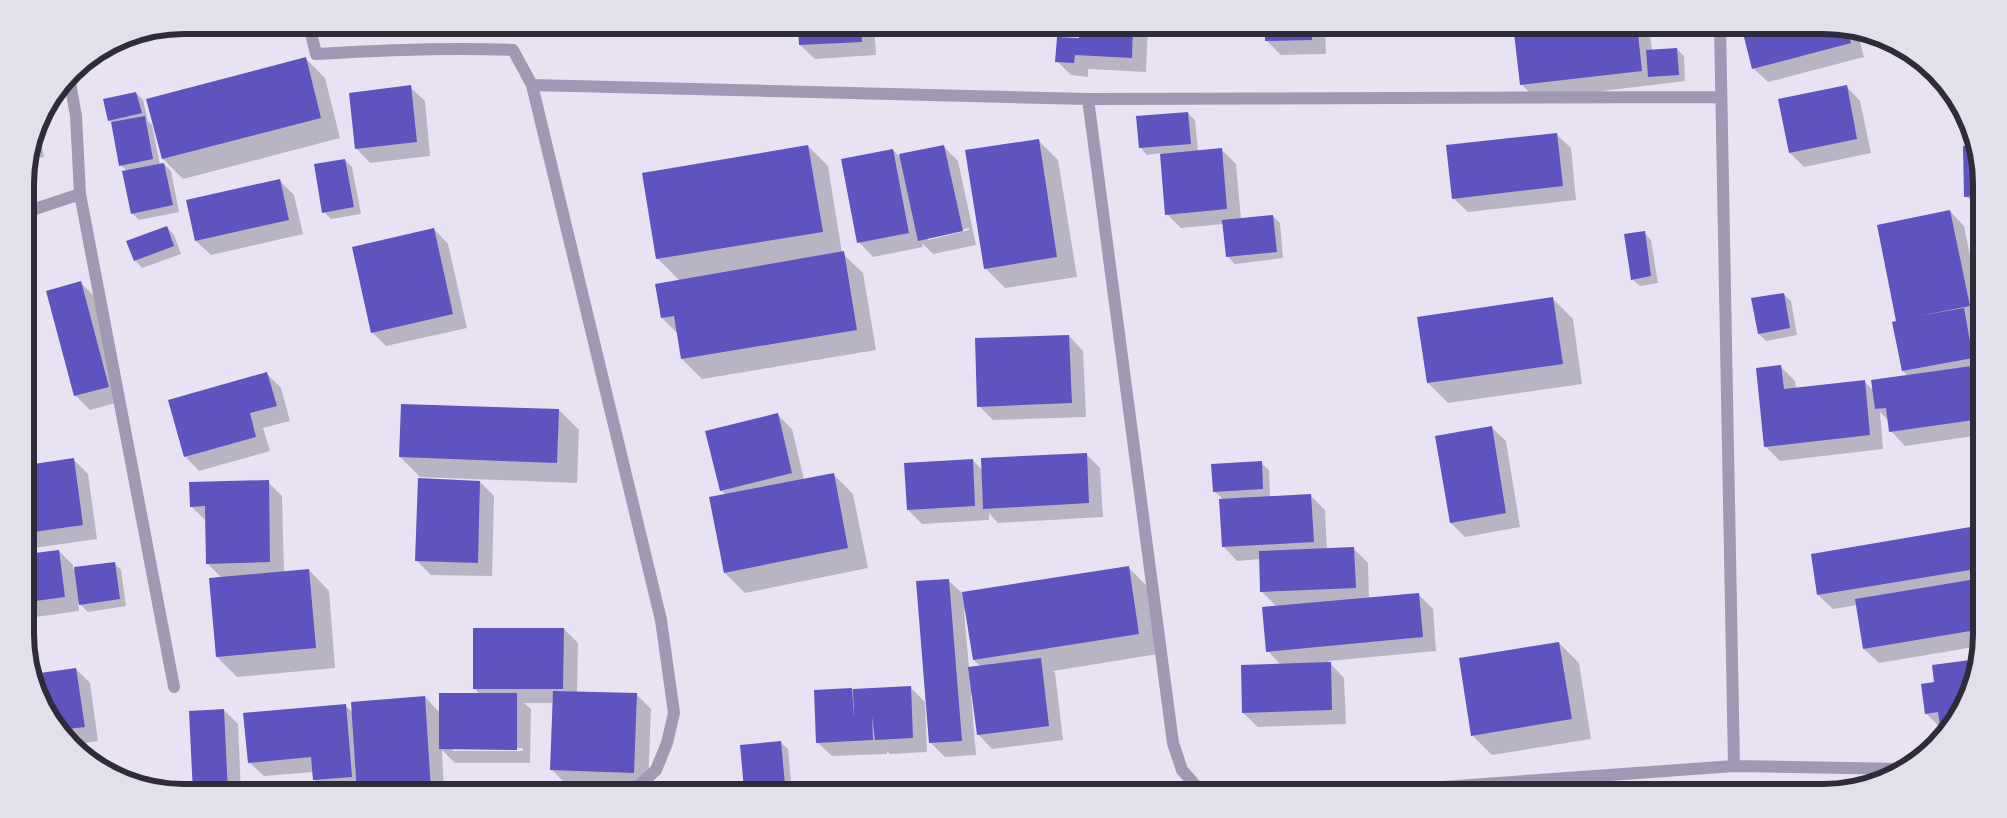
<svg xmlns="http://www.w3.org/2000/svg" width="2007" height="818" font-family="Karla,sans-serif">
  <rect width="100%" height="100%" fill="#e8e2f2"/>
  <!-- shadow -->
  <path fill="#0003" fill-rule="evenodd" d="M799,25H874L876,55L815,59L800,45Z
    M1081,25H1148L1146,72L1088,69V77L1071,75L1057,61L1081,39Z
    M1266,25H1325L1326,54L1281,55L1267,41Z
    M1593,25H1640L1650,34L1652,51L1677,49L1684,56L1685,81L1536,99L1521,84L1516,34Z
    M1742,25H1823L1857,31L1864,57L1768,82L1753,68Z
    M305,58L325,78L340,138L183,179L163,159L148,99Z
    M1846,86L1860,101L1871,153L1804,167L1790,153L1779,100Z
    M410,87L425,101L430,156L370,163L356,148Z
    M136,93L143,100L148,121L152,125L160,165L164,164L171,171L179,212L139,220L132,213L127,171L121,165L113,124L109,120Z
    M1188,113L1195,120L1198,151L1221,149L1236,164L1241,220L1273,216L1280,223L1283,258L1235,264L1228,257L1224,224L1181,228L1167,214L1161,153L1147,155L1140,147Z
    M38,127L44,157L29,160Z
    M1556,134L1571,148L1576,200L1468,212L1453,198Z
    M1038,140L1058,160L1077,277L1005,288L985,268Z
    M808,146L828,166L842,253L863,273L876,350L702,379L682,359L678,334L662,318L680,281L657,258Z
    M943,146L958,161L976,245L933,254L922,243L923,247L873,257L859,242L893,150L902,159ZM969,228V230L928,240V237Z
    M1964,147H1976L1981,163V211L1966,196Z
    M345,160L352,167L361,214L331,219L324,212Z
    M280,181L294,195L303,234L211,255L196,241Z
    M1950,211L1964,226L1981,309V321L1975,322L1978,324L1981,342V435L1905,446L1891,431L1889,421L1880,412L1883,449L1780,461L1765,446L1781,367L1795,381L1796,389L1864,381L1874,391L1908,376L1903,371L1897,322Z
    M167,227L174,235L181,254L142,268L135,260Z
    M434,229L448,244L467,328L386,346L372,332Z
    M1644,232L1651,240L1658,283L1640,286L1632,279Z
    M80,282L95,297L123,401L90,410L75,395Z
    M1784,294L1791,301L1797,335L1766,341L1759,334Z
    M1553,299L1573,319L1582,384L1448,403L1428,383L1419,318Z
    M1069,336L1083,351L1086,417L993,420L979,406Z
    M267,374L281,388L290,421L263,428L270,451L199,471L185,456Z
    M559,410L579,430L577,483L420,477L400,457Z
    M777,414L792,429L804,480L833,474L853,494L868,568L745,593L725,573L726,495L721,490Z
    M1491,427L1506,441L1520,527L1465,537L1451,523Z
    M1086,454L1100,468L1103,517L998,523L989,513V520L922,524L908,510L973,460L982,470Z
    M73,459L88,474L97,539L27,549V466Z
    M1261,463L1269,470L1270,498L1310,495L1325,510L1327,550L1353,548L1368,563L1369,599L1418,594L1433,609L1436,651L1328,661L1344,678L1346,724L1258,727L1243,713L1281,665L1268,651L1277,607L1262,592L1261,559L1237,561L1223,546L1224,500L1214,491Z
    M268,482L282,496L284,573L309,570L329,591L335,668L237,677L217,657L222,578L207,563L205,520L191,506Z
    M480,482L494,496L492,576L431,575L416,560Z
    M1982,526V634L1980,646L1879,663L1864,649L1857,605L1833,609L1818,595Z
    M59,551L73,565V569L114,563L121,570L126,606L88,612L78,602L79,611L28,618L27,555Z
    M1128,567L1148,587L1158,654L1053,671L1055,673L1063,740L992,749L978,734L973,693L971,694L976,755L945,757L930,742L948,580L962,593ZM964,611H966L974,660L981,667L969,668Z
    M564,629L578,643L577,693L636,694L651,709L648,787L566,784L552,770L554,703H524L531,709L530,763H455L442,750L444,793H358V791L328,793L314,780V772L264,776L249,762L345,705L353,713L425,697L440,713L480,694L474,688ZM453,748H523V751H453Z
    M1559,643L1579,663L1591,739L1492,755L1472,735Z
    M1978,660L1973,685L1949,731L1946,734L1926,713L1936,683Z
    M76,669L90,683L98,741L73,745L64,739L33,675Z
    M910,687L925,702L927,752L890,754L887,751V754L832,756L817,742L815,691ZM852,703H855L856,719H852Z
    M224,710L238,724L241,793H194Z
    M780,742L788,749L792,792L750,793L746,788Z"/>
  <!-- building -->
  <path fill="#5f54bf" d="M798,25H861L862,42L799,45Z
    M1080,25H1133L1132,58L1075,55L1074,63L1055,62L1057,37L1079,38Z
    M1265,25H1312V40L1265,41Z
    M1582,25H1637L1642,71L1520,85L1514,33Z
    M1741,25H1823L1847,29L1851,43L1752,69Z
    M1677,48L1679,75L1648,77L1646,50Z
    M306,57L321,118L162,159L146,99Z
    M411,85L417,142L355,149L349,93Z
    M1847,85L1857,139L1789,153L1778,99Z
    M136,92L142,113L108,121L103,99Z
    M1188,112L1191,144L1139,148L1136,116Z
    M145,116L153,159L119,166L111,122Z
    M1557,133L1563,186L1452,199L1446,145Z
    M1039,139L1057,257L984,269L965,150Z
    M808,145L823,232L656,259L642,173Z
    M944,145L963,231L918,241L899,154Z
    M1963,146H1976L1981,163V196L1964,197Z
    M1222,148L1227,209L1165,215L1160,154Z
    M893,149L909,233L857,243L841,159Z
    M345,159L354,207L322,213L314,164Z
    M164,163L173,205L131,214L122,171Z
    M280,179L289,220L195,241L186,200Z
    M1950,210L1970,306L1918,316L1964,308L1973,358L1902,371L1892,322L1896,321L1877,225Z
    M1273,215L1277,252L1226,257L1222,220Z
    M167,226L174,246L134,261L126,241Z
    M434,228L453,314L371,333L352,247Z
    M1645,231L1651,276L1631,280L1624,234Z
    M844,251L857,330L681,359L674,316L661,318L655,284Z
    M81,281L109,387L74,396L46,291Z
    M1784,293L1790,328L1758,334L1751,298Z
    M1553,297L1563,364L1427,383L1417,317Z
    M1069,335L1072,403L977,407L975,338Z
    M1781,365L1784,389L1865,380L1870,435L1764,447L1756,368Z
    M1979,365L1981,419L1889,432L1886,408L1875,409L1871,380Z
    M267,372L277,406L250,413L256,437L184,457L168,400Z
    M401,404L559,409L557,463L399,457Z
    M778,413L792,473L720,491L705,431Z
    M1492,426L1506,513L1450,523L1435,436Z
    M1087,453L1089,503L983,509L981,458Z
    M74,458L83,525L27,533V465Z
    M973,459L975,506L907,510L904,463Z
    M1262,461L1263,489L1213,492L1211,464Z
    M834,473L848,548L724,573L709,497Z
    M418,478L480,481L478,563L415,561Z
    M269,480L270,562L206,564L205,506L190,507L189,482Z
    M1311,494L1314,542L1222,547L1219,499Z
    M1982,525V568L1817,595L1811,554Z
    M1354,547L1356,588L1260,592L1259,551Z
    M59,550L65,597L28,602L27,554Z
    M115,562L120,599L79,605L74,567Z
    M1129,566L1139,634L973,660L962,592Z
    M309,569L316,648L216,657L209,578Z
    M1982,578V629L1863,649L1855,599Z
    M949,579L962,741L929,743L916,581Z
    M1419,593L1423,637L1266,652L1262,607Z
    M473,628H564L563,689H473Z
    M1559,642L1572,719L1471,736L1459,658Z
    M1041,658L1049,726L977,735L968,667Z
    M1978,659L1973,685L1949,731L1941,732L1938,712L1925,714L1921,684L1934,682L1932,665Z
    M1331,662L1332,710L1242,713L1241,665Z
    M76,668L85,727L60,730L33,674Z
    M911,686L913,738L875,740L872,716L873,740L816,743L814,690L852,688L854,718L853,689Z
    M553,691L637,693L634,773L550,770Z
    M439,693H517V750L439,749Z
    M425,696L431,790L357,793L351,702Z
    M346,704L352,777L313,780L311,757L248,763L243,713Z
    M224,709L228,793H193L189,711Z
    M781,741L785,785L744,789L740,745Z"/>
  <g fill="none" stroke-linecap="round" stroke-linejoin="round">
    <!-- minor -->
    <path stroke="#a199b3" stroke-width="12" d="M309,25L316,54C382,50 447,47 513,50L532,85L661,620L674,713L667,743L656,770L636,788L568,793
      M1720,25L1734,766
      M69,77L76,116L80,194L174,687
      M532,85L1088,99
      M26,212L80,194
      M1202,793L1182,770L1173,743L1088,99L1721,97
      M1359,793L1734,766L1904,769"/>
  </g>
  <!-- crop -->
  <path d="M0 0H2007V818H0ZM184 34H1823A150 150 0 0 1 1973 184V634A150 150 0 0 1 1823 784H184A150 150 0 0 1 34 634V184A150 150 0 0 1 184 34Z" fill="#e3dfeb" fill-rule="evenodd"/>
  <path fill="none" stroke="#2e2c3a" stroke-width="6" d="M184 34H1823A150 150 0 0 1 1973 184V634A150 150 0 0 1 1823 784H184A150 150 0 0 1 34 634V184A150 150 0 0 1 184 34Z"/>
</svg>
